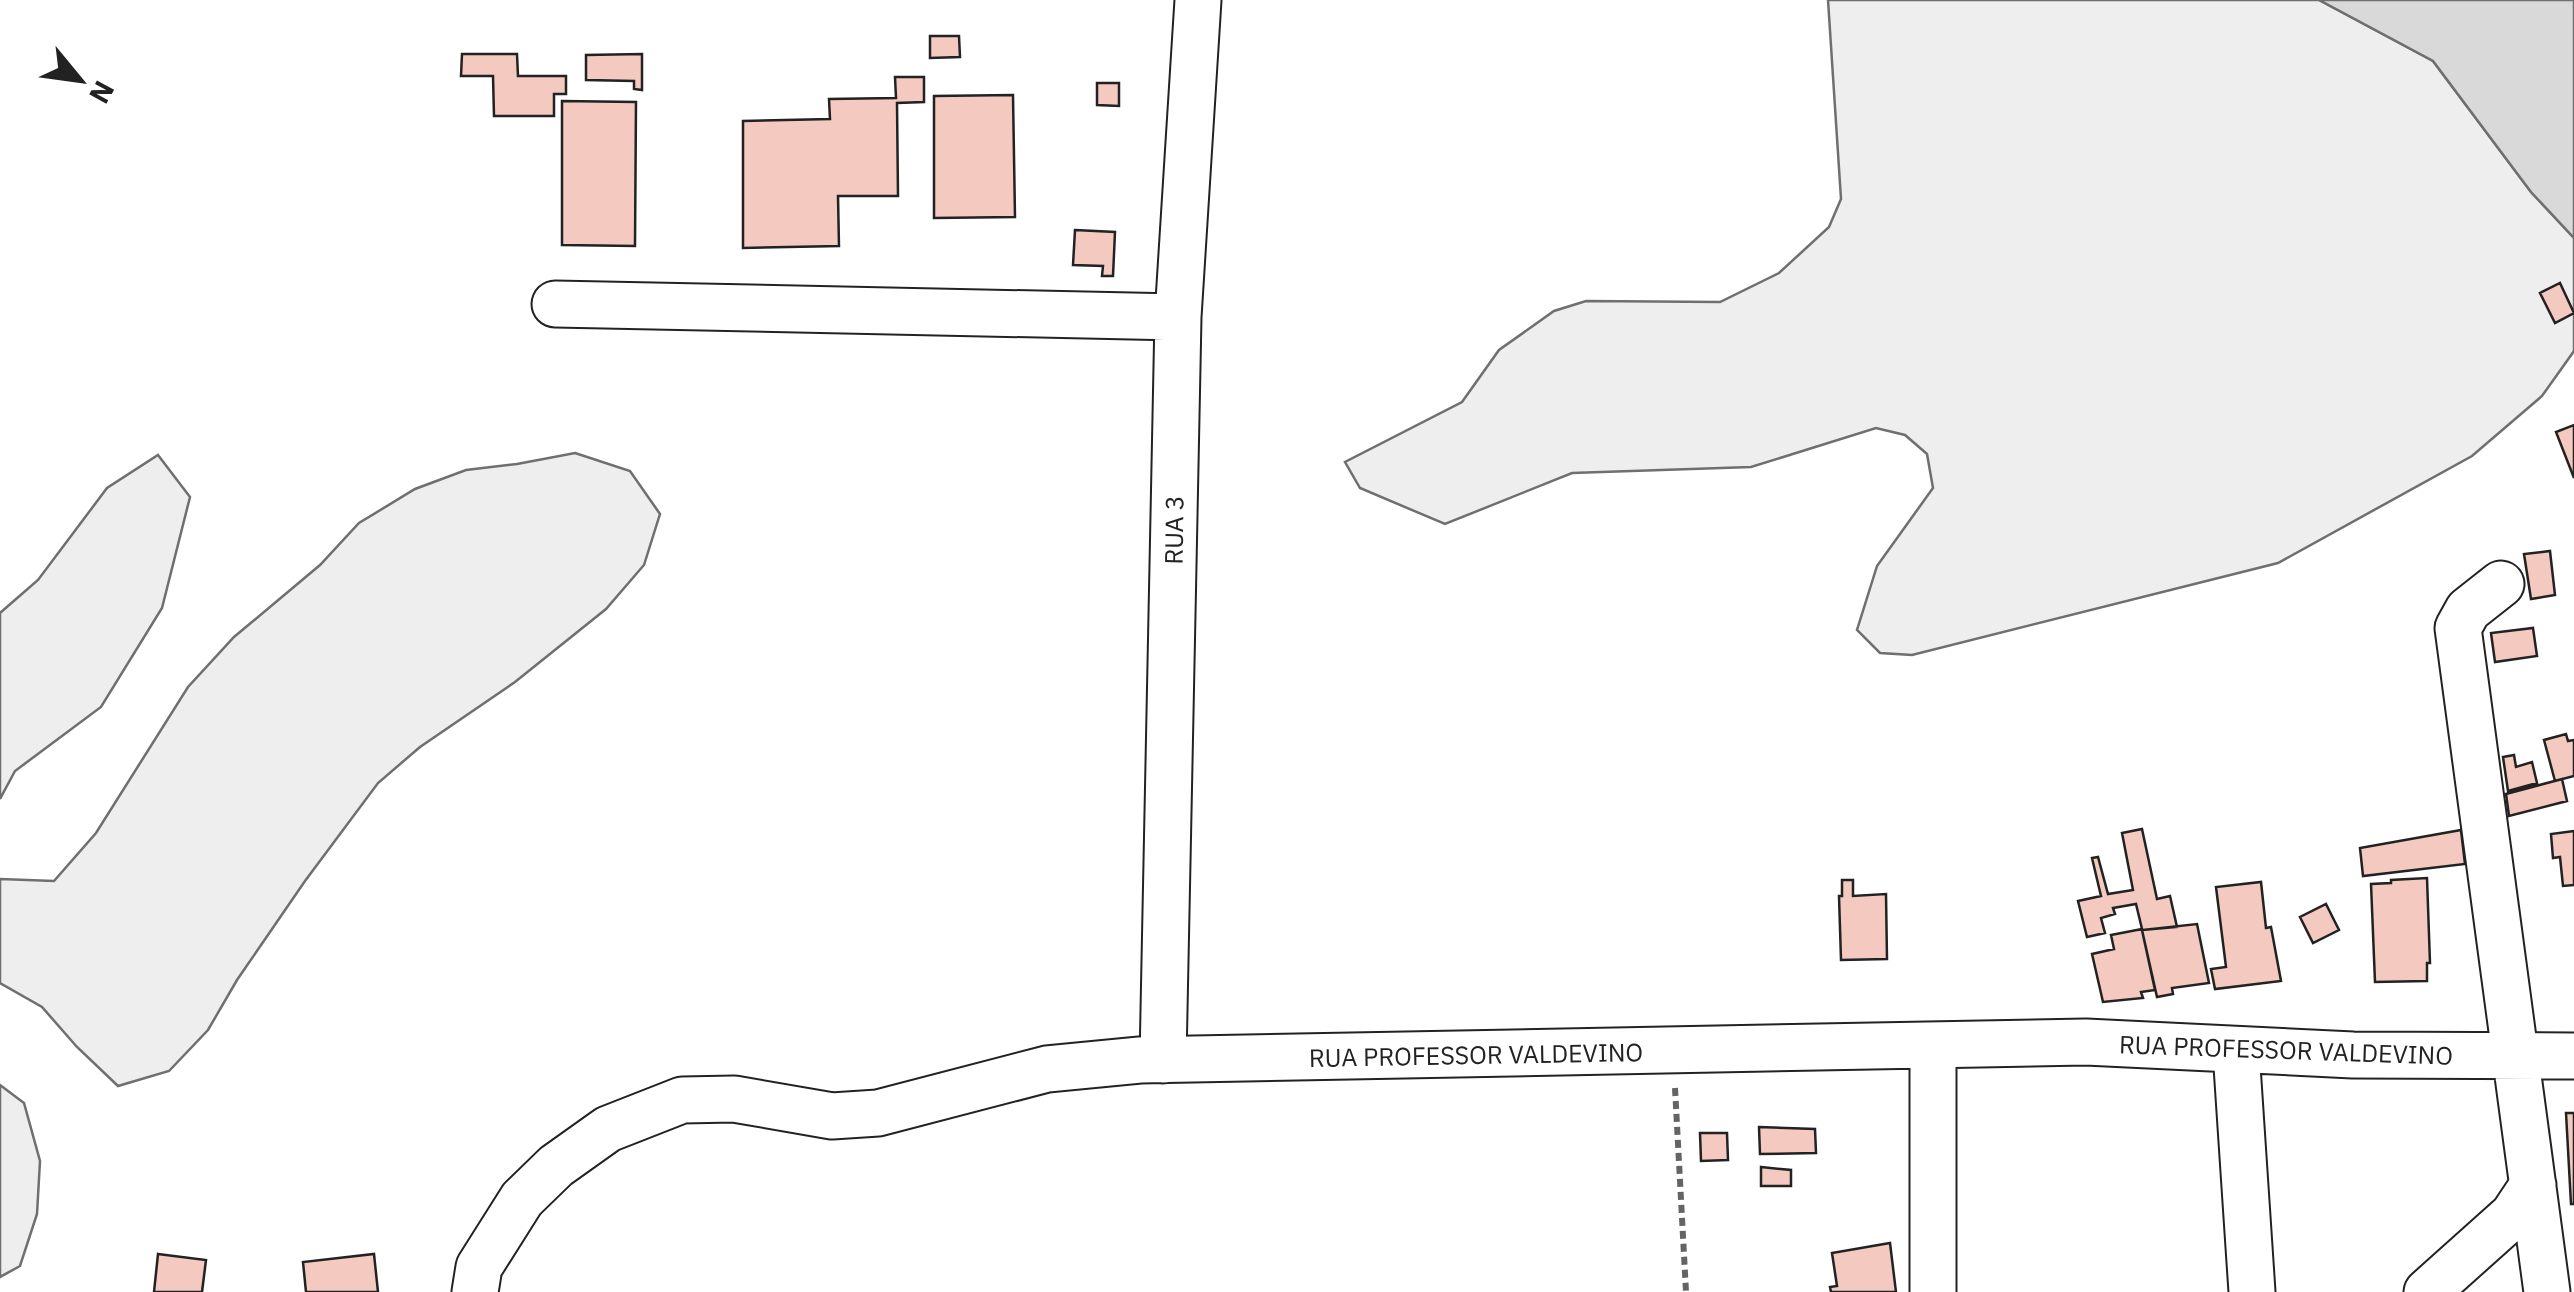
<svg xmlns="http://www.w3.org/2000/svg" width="2574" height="1292" font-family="'IBM Plex Sans',sans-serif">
  <rect width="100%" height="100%" fill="#fff"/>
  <!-- green -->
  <path fill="#eee" stroke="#6f6f6f" stroke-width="2.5" d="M1828,0H2319L2433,61L2531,192L2574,238V351L2542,396L2472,456L2278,563L1912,655L1880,653L1857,630L1877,566L1933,488L1927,454L1905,435L1876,428L1751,467L1572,473L1445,524L1360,488L1345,462L1462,402L1499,350L1554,311L1586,301L1720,302L1779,273L1829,227L1841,199Z
    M575,453L630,471L660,514L644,565L606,609L515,682L420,747L378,783L305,881L237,980L208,1030L169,1071L118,1086L77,1047L42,1007L0,983V879L54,881L96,833L188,687L234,637L320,565L359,523L415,489L466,470L517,464Z
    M158,455L190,497L162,608L101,707L15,771L0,799V613L38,580L107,488Z
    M0,1085L24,1103L40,1161L37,1214L20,1266L0,1277Z"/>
  <!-- water -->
  <path fill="#d9d9d9" stroke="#6f6f6f" stroke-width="2.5" d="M2319,0H2574V238L2531,192L2433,61Z"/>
  <!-- building -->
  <path fill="#f3c9c0" stroke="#222" stroke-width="2.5" d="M930,36H959L960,57L930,58Z
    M462,54H517L518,76H566V94H554V116H494L493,76H461Z
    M642,54V90L634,89V81L586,80V55Z
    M895,77H924V102L897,103L898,196H838L839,246L743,248V121L830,119L829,99L896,98Z
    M1097,83H1119V106L1097,105Z
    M1013,95L1015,217L934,218V96Z
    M562,101L636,102L635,246L562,245Z
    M1075,230L1115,232L1113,276H1102L1103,266L1073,265Z
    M2560,283L2574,313L2555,323L2540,293Z
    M2574,425V478L2556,432Z
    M2550,551L2555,595L2531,599L2524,554Z
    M2533,628L2537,656L2495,662L2491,633Z
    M2566,734L2568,741L2574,740V776L2555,781L2544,740Z
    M2514,755L2516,767L2532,762L2537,783L2508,791L2503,757Z
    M2562,779L2567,801L2509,816L2506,794Z
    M2142,829L2157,899L2170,896L2177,927L2142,930L2155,990L2141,992L2143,998L2103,1002L2092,954L2114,949L2111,935L2142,929L2136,904L2113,908L2115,914L2101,918L2105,933L2087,937L2078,901L2101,896L2092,858L2098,857L2108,894L2133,890L2122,833Z
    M2461,830L2465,864L2363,876L2360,848Z
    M2574,831V885L2563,886L2560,857L2553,858L2551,834Z
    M2427,878L2430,963H2427V981L2375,982L2371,884L2391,883V880Z
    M1842,880H1853V896L1886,894L1887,959L1841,960L1839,896H1842Z
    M2261,882L2266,928L2271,927L2281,981L2215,989L2211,969L2226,967L2216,887Z
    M2326,904L2339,930L2313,943L2300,917Z
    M2197,924L2209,983L2172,988L2173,994L2157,997L2142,930Z
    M2566,1113H2574V1204H2571Z
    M1759,1127L1815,1129L1816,1153L1760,1154Z
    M1700,1133H1727L1728,1160L1701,1161Z
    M1761,1167L1791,1170V1186H1761Z
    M1890,1243L1896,1292H1831L1830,1287L1837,1286L1832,1253Z
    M158,1254L206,1260L202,1292H154Z
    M374,1254L378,1292H306L303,1262Z"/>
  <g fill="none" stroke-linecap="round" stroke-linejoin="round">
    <defs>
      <path id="minor" d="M555,304L1178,317
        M2501,584L2468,610L2458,628L2547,1292
        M2236,1051L2252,1292
        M1163,1060L1178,317L1198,0
        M475,1292L479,1267L522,1199L556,1166L608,1129L682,1100L734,1099L832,1116L878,1113L1047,1069L1140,1060L2086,1042L2353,1055L2574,1056
        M1933,1292V1048
        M2427,1292L2513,1215L2533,1185"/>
    </defs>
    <!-- minor casing -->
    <use href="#minor" stroke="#222" stroke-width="49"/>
    <!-- path -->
    <path stroke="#646464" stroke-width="6" stroke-dasharray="8 5" stroke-linecap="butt" d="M1675,1088L1686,1292"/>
    <!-- minor -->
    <use href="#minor" stroke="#fff" stroke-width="45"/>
  </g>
  <g text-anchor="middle" stroke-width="8" stroke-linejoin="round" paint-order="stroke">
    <!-- street labels -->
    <g font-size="25" fill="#222" stroke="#fff">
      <text transform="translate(1174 530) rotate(-89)" y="9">RUA 3</text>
      <text transform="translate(2286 1050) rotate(2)" y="9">RUA PROFESSOR VALDEVINO</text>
      <text transform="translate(1476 1055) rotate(-1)" y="9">RUA PROFESSOR VALDEVINO</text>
    </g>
  </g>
  <!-- north arrow -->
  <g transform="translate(80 80) rotate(119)" stroke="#ffffff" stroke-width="8" paint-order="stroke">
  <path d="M0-8L18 38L0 25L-18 38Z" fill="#222222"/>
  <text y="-15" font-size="28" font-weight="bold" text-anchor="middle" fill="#222222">N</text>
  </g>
</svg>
